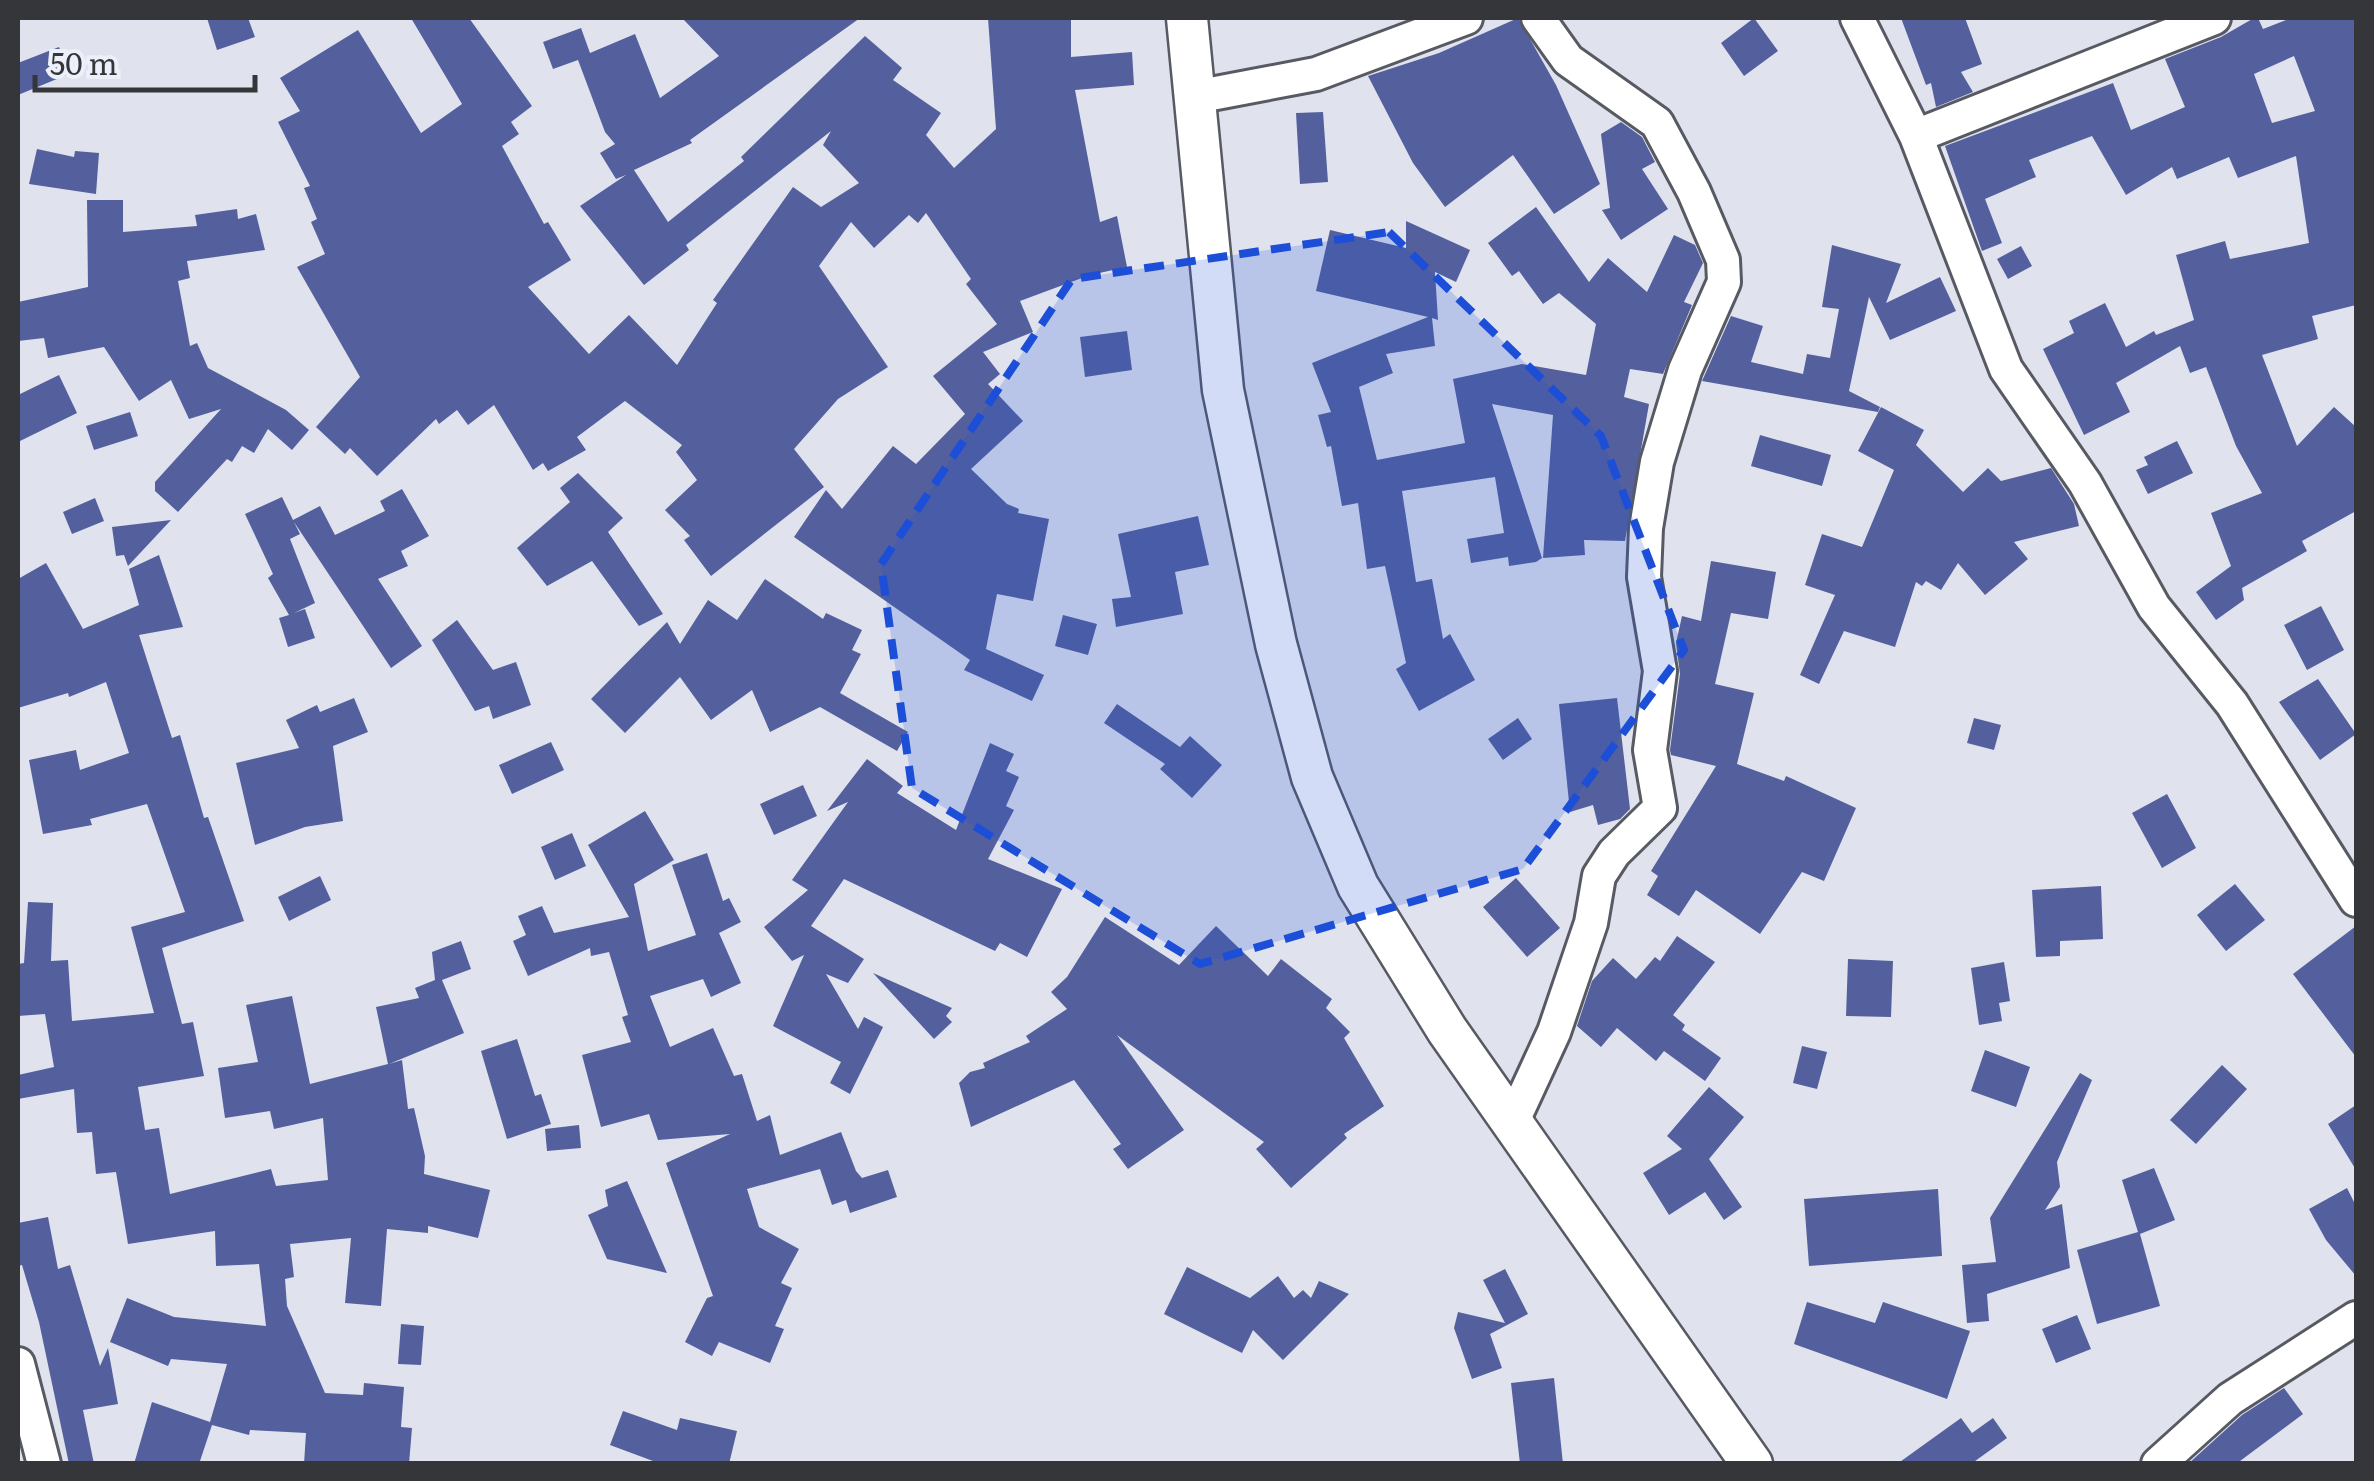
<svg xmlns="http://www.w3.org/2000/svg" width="2374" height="1481" font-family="Literata,serif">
  <rect width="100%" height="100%" fill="#e0e3ed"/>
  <!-- building -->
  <path fill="#53609d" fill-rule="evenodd" d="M207,18H248L255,37L217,50Z
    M411,18H469L532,106L511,122L519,134L502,146L544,224L548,222L571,260L528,287L589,354L629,315L677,365L717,303L713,300L793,187L821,207L859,183L823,145L831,131L686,245L689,250L644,285L580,206L626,175L616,179L600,153L615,144L605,132L578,60L553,69L543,42L581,28L590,53L635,34L660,98L719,56L682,18H860L690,140L692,143L634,170L668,222L744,161L741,157L865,36L902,68L893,80L941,113L926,135L954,168L996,129L988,18H1071V57L1132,52L1134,85L1075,90L1100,222L1117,216L1127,267L1090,275L1020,301L1033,332L983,352L1000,374L988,384L1023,421L971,469L1007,504L1019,509L1018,513L1049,519L1033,601L997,594L986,649L1044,675L1032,701L964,670L970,660L794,537L826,490L842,509L893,446L916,464L965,414L933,376L997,324L966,284L971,279L926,213L918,223L909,215L874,248L851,222L819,266L888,367L838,399L794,449L824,487L711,576L684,540L690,536L665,510L697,480L676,452L682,445L625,401L577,437L586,450L548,471L543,463L533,470L494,405L468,425L457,410L439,424L436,419L377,476L350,448L345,454L316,427L360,377L297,267L325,254L311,222L317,219L304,188L310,186L278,122L300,111L280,78L358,30L421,133L462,104Z
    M1518,18L1556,85L1600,184L1554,214L1513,155L1445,207L1413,163L1368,76L1439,53Z
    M1754,18L1778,51L1744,76L1721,43Z
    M1901,18H1965L1982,64L1961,72L1973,92L1936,107L1931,83L1926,85Z
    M2254,18H2258L2263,29L2291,18H2356V305L2312,316L2318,339L2262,355L2297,446L2334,407L2356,427V511L2302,541L2307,551L2242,588L2244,600L2216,620L2196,592L2231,566L2211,513L2262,493L2236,446L2206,367L2190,373L2180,346L2116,383L2130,412L2084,435L2043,349L2074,333L2069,321L2105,303L2126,347L2154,331L2156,335L2194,320L2176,255L2225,241L2230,259L2309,243L2296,156L2238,178L2229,157L2177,179L2172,167L2126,195L2092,136L2029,160L2036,177L1985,199L2002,243L1982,251L1945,146L2113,83L2131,130L2185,107L2165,59L2221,37ZM2294,56L2315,111L2272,123L2254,74Z
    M59,47L69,74L18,95V63Z
    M1323,112L1328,182L1300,184L1296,113Z
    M1621,122L1642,137L1655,162L1642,169L1668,209L1621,240L1602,210L1610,208L1601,134Z
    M37,149L74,157L75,151L99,153L96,194L29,184Z
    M87,200H123V232L197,226L195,215L237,209L238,219L256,214L265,250L187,261L190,278L178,281L190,346L197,343L208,368L286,410L309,430L292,450L268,429L254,453L242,446L232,462L227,459L178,512L155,491V482L221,409L189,419L171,380L139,401L104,347L48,358L44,338L18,341V302L88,287Z
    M1536,207L1589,282L1608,258L1647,292L1674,235L1695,245L1703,263L1684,302L1692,305L1663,374L1630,369L1624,397L1649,404L1625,541L1584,540L1585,555L1543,558L1553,415L1492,404L1542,558L1536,562L1509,566L1508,557L1471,563L1467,539L1504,533L1495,477L1402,491L1416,582L1432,579L1443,639L1450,634L1475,680L1419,711L1396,669L1406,663L1385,566L1367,569L1358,503L1342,506L1331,446L1327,447L1318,415L1331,412L1312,363L1428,317L1316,291L1330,230L1406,248V221L1470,250L1456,282L1435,272L1438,320L1432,318L1435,346L1386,354L1393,373L1359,387L1377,460L1465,443L1453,379L1522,364L1586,375L1596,324L1559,293L1543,304L1519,271L1512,276L1488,243Z
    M1832,245L1901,264L1886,303L1940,277L1956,311L1890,340L1869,297L1849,391L1880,407L1878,412L1702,381L1731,316L1763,326L1751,362L1803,374L1807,354L1830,358L1839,309L1822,307Z
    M2021,246L2032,266L2008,279L1997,259Z
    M1127,331L1132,370L1085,377L1080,337Z
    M59,375L77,413L18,442V395Z
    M1881,407L1924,430L1916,445L1963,492L1988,468L2001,481L2051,468L2074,504L2079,526L2014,542L2028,559L1985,595L1958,563L1941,590L1926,581L1922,586L1916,582L1895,647L1844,631L1819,684L1800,675L1835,595L1805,585L1822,534L1862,547L1894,470L1858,451Z
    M130,412L138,436L94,450L86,426Z
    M1760,435L1831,455L1822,486L1751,466Z
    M2177,441L2193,473L2148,494L2136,470L2148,465L2144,457Z
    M578,473L623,518L608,532L663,614L639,626L592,561L547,586L517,548L570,502L560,488Z
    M402,489L429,536L401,551L408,566L378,579L422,646L391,668L294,522L300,534L290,539L315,603L294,613L305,609L315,638L288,647L279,618L289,615L268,578L273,574L245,514L282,497L293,520L320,506L335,535L385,511L380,501Z
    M95,498L104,521L72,534L63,512Z
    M1198,516L1209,565L1175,572L1183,614L1116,627L1112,599L1131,597L1118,534Z
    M171,520L128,566L124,555L116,556L112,527Z
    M159,555L183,627L139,635L172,738L180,735L204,818L208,817L244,921L162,948L182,1024L193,1022L204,1076L138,1087L145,1130L159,1128L170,1194L271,1169L276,1186L328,1180L323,1118L274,1129L270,1111L225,1118L218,1068L258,1062L246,1005L292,996L310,1084L388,1064L376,1007L419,998L415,988L435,980L432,952L461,941L471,969L442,980L464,1033L389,1064L402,1060L408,1109L414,1108L425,1156L424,1174L490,1190L478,1238L428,1226V1233L387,1229L381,1306L345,1303L351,1238L290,1244L294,1277L285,1279L287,1306L325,1393L363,1395L364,1383L404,1387L401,1427L412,1428L409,1464H304L306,1433L250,1430L249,1435L212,1425L199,1464H134L152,1402L210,1422L227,1364L171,1359L168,1366L110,1342L127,1298L174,1317L266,1326L259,1264L216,1266L215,1231L128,1244L116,1172L96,1174L92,1132L77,1133L74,1089L18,1099V1075L54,1067L45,1014L18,1016V964L24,963L28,902L53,903L51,961L68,960L72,1021L154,1013L131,927L185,912L147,804L90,819L92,825L43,834L29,760L76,750L80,770L129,753L106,682L69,697L68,693L18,708V579L46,563L83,629L139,605L129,569Z
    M1711,561L1776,572L1768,619L1731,613L1715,684L1754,693L1737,764L1784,781L1786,776L1856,808L1824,881L1802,872L1760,934L1696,890L1679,916L1647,895L1658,876L1651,871L1716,766L1671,755L1670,750L1680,674L1676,643L1682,616L1701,621Z
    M765,579L823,619L826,613L862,630L852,650L861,654L840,693L908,732L897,751L820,707L770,732L752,690L711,720L680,677L625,733L591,699L667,622L680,644L708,600L737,620Z
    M2321,606L2344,650L2307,670L2284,625Z
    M1063,615L1097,624L1088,655L1055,646Z
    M457,620L493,670L516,662L531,705L493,719L489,706L475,711L432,640Z
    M2318,679L2356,734L2320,760L2279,702Z
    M354,698L368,732L333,746L343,821L305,827L255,845L236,763L299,748L286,720L317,705L320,712Z
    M1617,698L1630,809L1620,819L1598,825L1593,805L1570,812L1559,704Z
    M1117,704L1180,747L1190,736L1222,765L1192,798L1160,769L1165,764L1104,723Z
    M1518,718L1532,739L1503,760L1488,739Z
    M1974,718L2001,725L1994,750L1967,743Z
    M551,742L564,770L512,794L499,765Z
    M990,743L1014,754L1006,771L1019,777L1006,806L1014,810L988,859L1062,889L1027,957L1000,943L995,951L844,879L811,926L864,959L848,983L826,974L858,1029L864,1017L883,1027L850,1094L830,1083L841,1062L773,1026L804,955L792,961L764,927L808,890L792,880L848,802L827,811L867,759L903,786L897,793L956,830Z
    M803,785L817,816L774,835L760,804Z
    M2167,794L2196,848L2162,868L2132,813Z
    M645,811L674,860L634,884L648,951L696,935L672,865L707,853L723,901L729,898L741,922L719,933L741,983L711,997L703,979L650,996L670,1047L713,1028L734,1076L742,1074L757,1121L770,1115L780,1155L841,1132L856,1171L862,1178L888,1170L897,1197L850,1213L846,1200L832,1205L820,1169L747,1189L759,1227L799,1249L781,1283L792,1288L775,1326L784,1329L770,1363L719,1342L712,1356L685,1342L707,1298L713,1296L666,1163L730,1134L658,1140L649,1114L601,1127L582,1055L631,1042L622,1017L628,1015L609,952L591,956L590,948L528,976L513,941L526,935L518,916L542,906L554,933L629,917L588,845Z
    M572,833L586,866L555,880L541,847Z
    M320,876L331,900L289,921L278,897Z
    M1516,878L1560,928L1527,957L1483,907Z
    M2235,884L2265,920L2226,951L2197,915Z
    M2101,886L2103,939L2060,941V956L2036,957L2032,890Z
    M1105,917L1179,965L1216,926L1268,976L1281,959L1332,999L1326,1008L1350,1032L1344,1038L1384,1106L1344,1134L1347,1138L1291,1188L1256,1149L1264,1142L1117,1035L1184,1130L1128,1169L1113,1149L1121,1144L1074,1080L971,1127L959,1083L970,1072L985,1068L983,1063L1030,1042L1026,1036L1067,1009L1051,992L1067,977Z
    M2356,926V1057L2293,974Z
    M1677,936L1715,962L1673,1015L1685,1025L1682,1030L1721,1058L1705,1081L1664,1051L1656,1061L1617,1028L1601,1047L1577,1026L1592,981L1613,958L1636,979L1655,957L1660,961Z
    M1848,959L1893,961L1891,1017L1846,1016Z
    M2004,962L2010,1001L1999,1003L2002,1021L1979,1025L1971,968Z
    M873,973L952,1008L946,1016L952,1022L934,1039Z
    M517,1039L535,1096L541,1094L551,1124L507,1139L481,1051Z
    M1802,1046L1827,1052L1817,1089L1793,1083Z
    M1985,1050L2030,1067L2016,1107L1971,1091Z
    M2222,1065L2247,1089L2196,1144L2170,1120Z
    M2080,1073L2092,1080L2057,1162L2060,1187L2045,1210L2062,1204L2070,1268L1987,1294L1989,1321L1967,1323L1962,1265L1996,1262L1990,1218Z
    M1709,1087L1744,1117L1709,1159L1742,1207L1724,1220L1705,1192L1669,1215L1643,1173L1682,1149L1667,1136Z
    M2356,1105V1170L2328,1124Z
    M579,1125L581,1148L547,1151L545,1129Z
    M2154,1168L2175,1220L2140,1234L2160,1306L2097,1324L2077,1250L2138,1232L2122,1180Z
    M627,1181L667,1273L607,1259L588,1215L608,1206L605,1190Z
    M2347,1188L2356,1206V1276L2326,1240L2309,1209Z
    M1938,1189L1942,1256L1809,1266L1804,1199Z
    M48,1217L58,1269L70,1265L100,1366L108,1348L118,1404L83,1410L94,1464H69L39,1322L22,1265L18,1266V1223Z
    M1187,1267L1250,1298L1278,1276L1294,1298L1303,1290L1311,1298L1319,1281L1349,1294L1283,1360L1253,1330L1242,1353L1164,1314Z
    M1505,1269L1528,1314L1490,1334L1502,1368L1472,1379L1454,1328L1458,1312L1505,1323L1483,1280Z
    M1807,1302L1875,1323L1883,1302L1970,1331L1947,1399L1794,1344Z
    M2077,1315L2091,1349L2056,1363L2042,1329Z
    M401,1324L424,1326L421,1365L398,1364Z
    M1554,1378L1563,1464H1520L1511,1383Z
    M2284,1388L2303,1414L2236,1464H2188L2242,1415Z
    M623,1411L677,1430L680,1418L737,1431L729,1464H661L610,1445Z
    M1961,1418L1972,1433L1993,1418L2007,1438L1971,1464H1897Z"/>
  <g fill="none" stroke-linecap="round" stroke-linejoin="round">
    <defs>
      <path id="minor" d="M1857,18L1916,136L2006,369L2085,483L2154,607L2232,704L2356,900
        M1195,97L1316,74L1466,18
        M1916,136L2214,18
        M1512,1123L1554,1032L1591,923L1599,876L1614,853L1660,808L1650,750L1660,671L1644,577L1646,528L1657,462L1685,370L1724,282L1723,260L1694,192L1657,123L1568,60L1538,18
        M18,1364L44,1464
        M2158,1464L2230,1399L2356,1318"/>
      <path id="major" d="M1187,18L1223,390L1276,644L1312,777L1358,886L1447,1030L1752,1464"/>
    </defs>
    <!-- minor casing -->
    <use href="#minor" stroke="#575a62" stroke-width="38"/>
    <!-- major casing -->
    <use href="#major" stroke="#575a62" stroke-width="45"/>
    <!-- minor -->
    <use href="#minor" stroke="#fff" stroke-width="32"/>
    <!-- major -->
    <use href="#major" stroke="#fff" stroke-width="40"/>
  </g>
  <!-- marked area -->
  <path fill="#1d4ed8" fill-opacity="0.2" stroke="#1d4ed8" stroke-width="8" stroke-dasharray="20 12" stroke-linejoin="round" d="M1389,232L1601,436L1684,650L1523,869L1200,964L912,788L881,564L1072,279Z"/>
  <!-- border -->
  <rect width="2374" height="1481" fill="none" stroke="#343639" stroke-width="40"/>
  <!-- scale -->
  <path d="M35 75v15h220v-15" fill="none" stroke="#343639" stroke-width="5"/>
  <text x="50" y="75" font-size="30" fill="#343639" stroke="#edf0fa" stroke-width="8" paint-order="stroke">50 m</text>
</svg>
